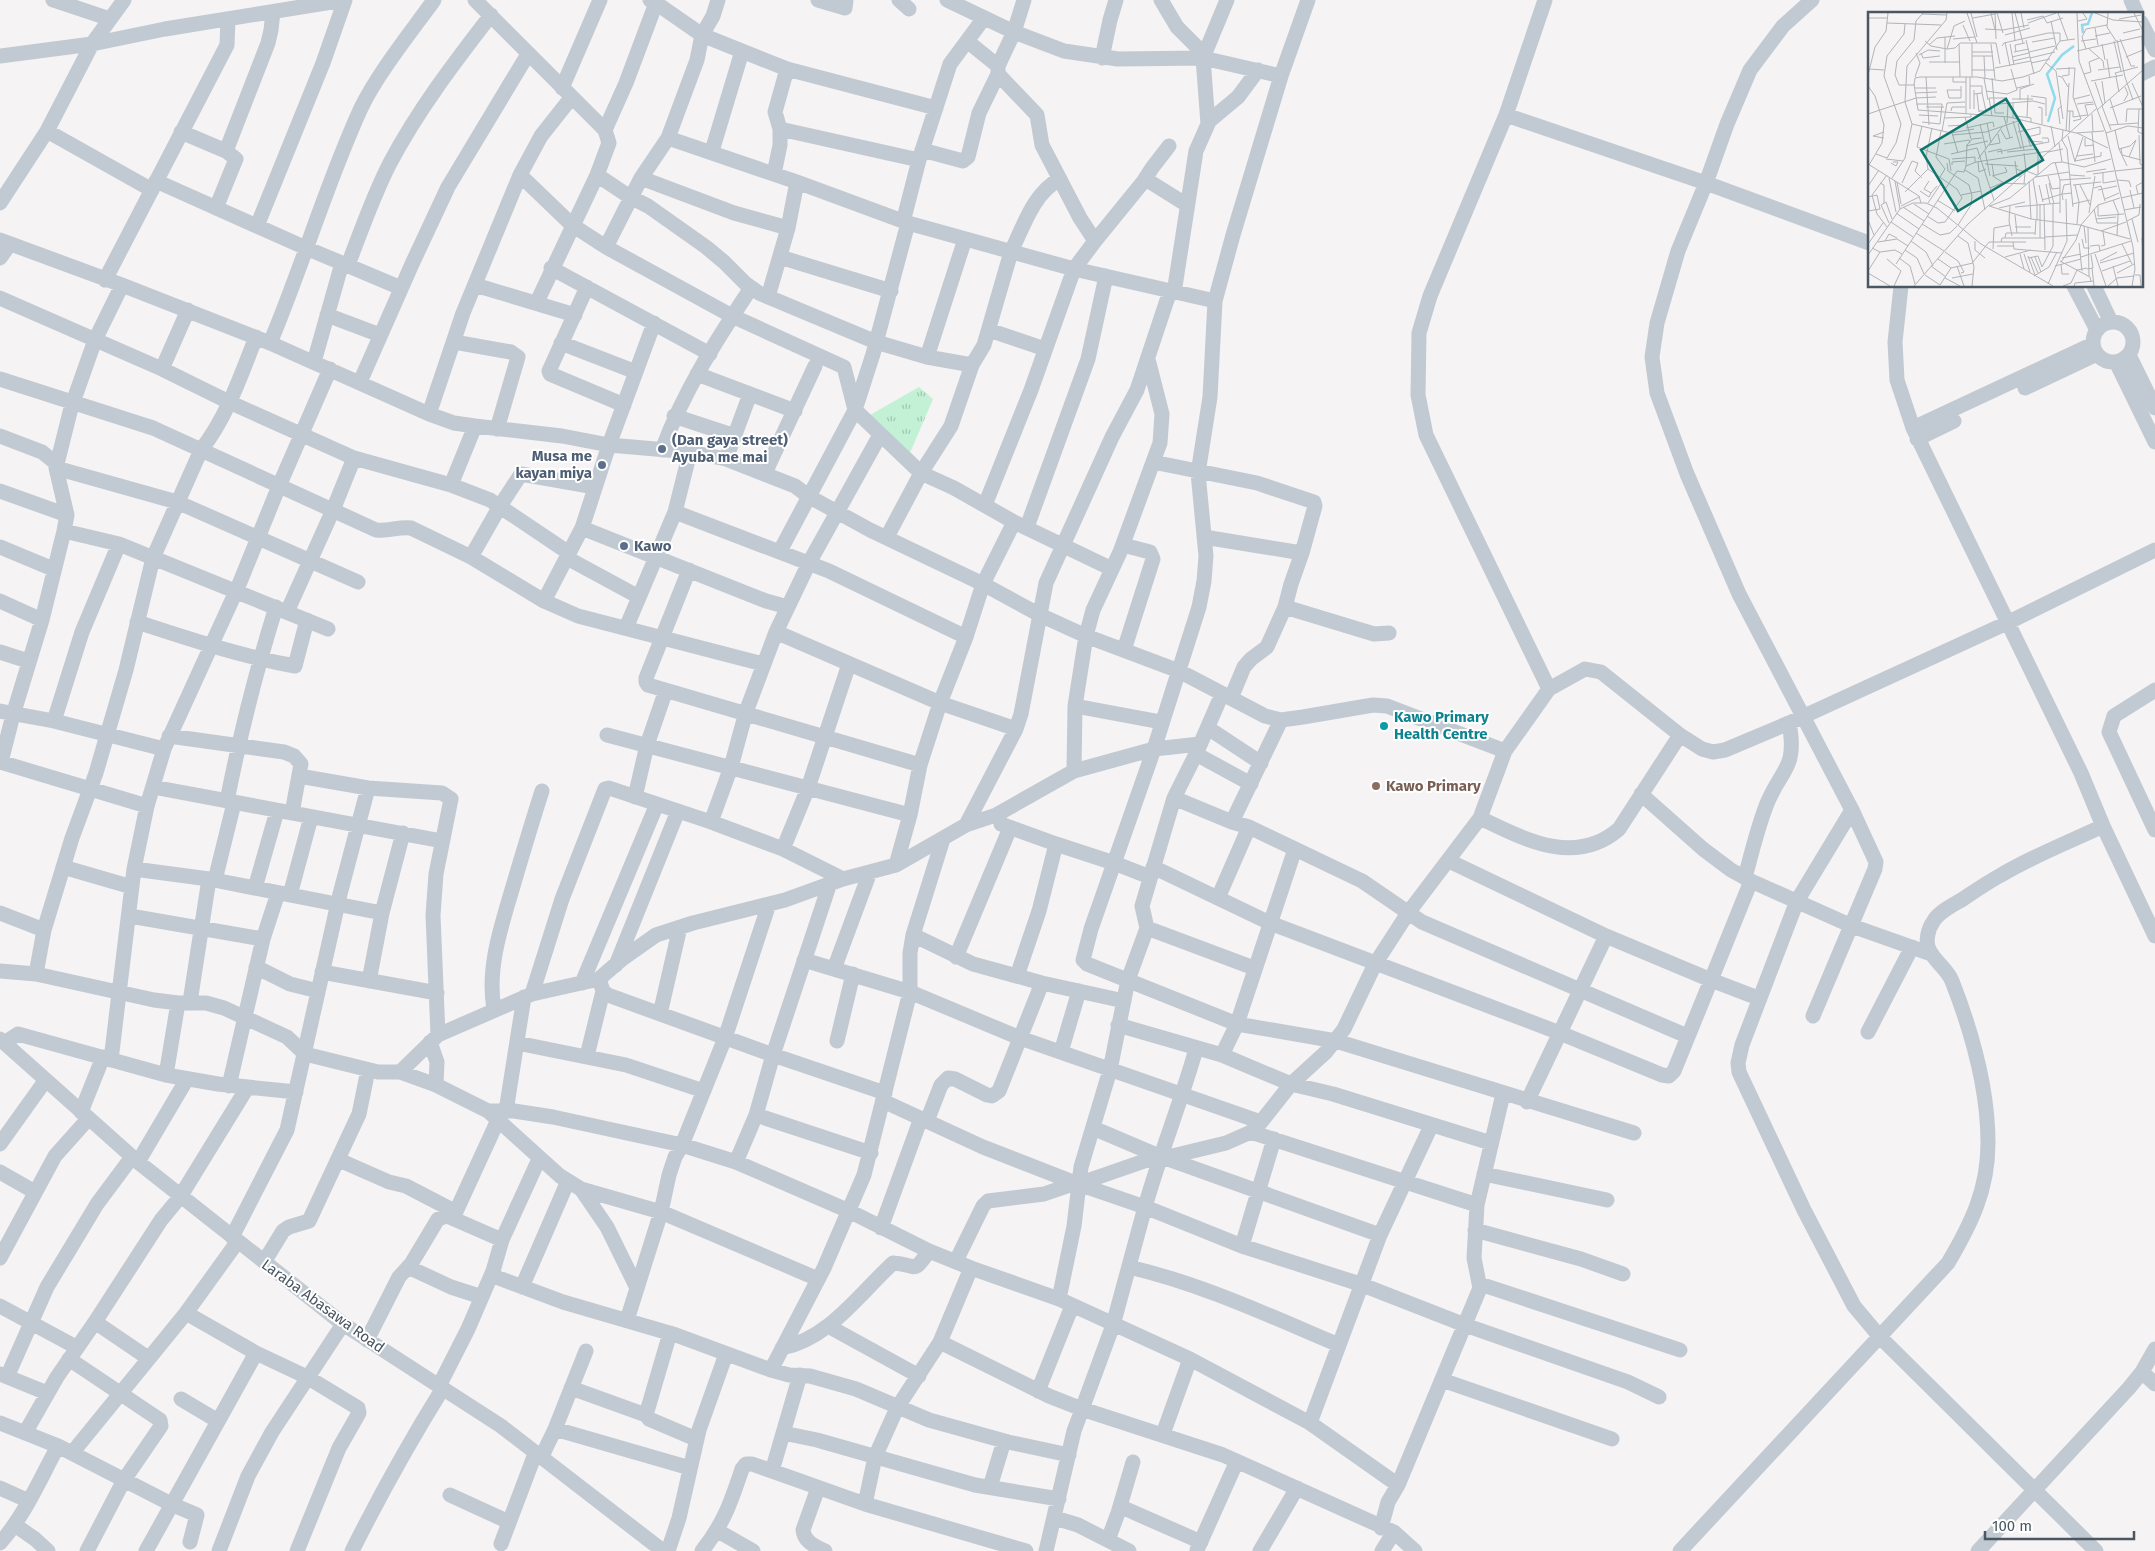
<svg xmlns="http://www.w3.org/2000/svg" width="2155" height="1551" font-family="'Fira Sans',sans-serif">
  <defs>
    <pattern id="park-tufts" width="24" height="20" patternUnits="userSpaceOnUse" patternTransform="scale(1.25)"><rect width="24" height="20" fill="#c3f1d5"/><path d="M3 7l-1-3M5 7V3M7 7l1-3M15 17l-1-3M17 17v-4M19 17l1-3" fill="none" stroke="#a0c6b0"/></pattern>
  </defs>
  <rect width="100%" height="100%" fill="#f5f3f3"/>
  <!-- park -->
  <path fill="url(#park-tufts)" d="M919,387L933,399L910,453L863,419Z"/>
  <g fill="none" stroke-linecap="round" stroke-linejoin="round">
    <!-- minor -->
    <path stroke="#c1cad2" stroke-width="15" d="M53,0L110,19
      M475,0L605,130L609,143L597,175L537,302
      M818,0L845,8L846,0
      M899,0L909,9
      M947,0L1014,32L1064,51L1118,59L1203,58L1281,76
      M1161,0L1177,27L1204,54
      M1308,0L1281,76L1233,235L1215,301L1210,397L1198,473L1206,556L1204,581L1199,607L1154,749L1091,929L1083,960L1087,964L1237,1024L1336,1041L1634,1133
      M1545,0L1506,115L1706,183L1869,243
      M1812,0L1783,26L1750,70L1727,124L1706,183L1678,251L1657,323L1652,357L1657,393L1687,474L1739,594L1852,810L1876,862L1875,869L1813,1016
      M2131,0L2137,14
      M656,3L702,35L787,69L936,108
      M984,18L967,41L998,66V74L1037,115L1042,145L1080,218L1095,241L1074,269L1031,390L985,505
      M2141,22L2155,50
      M0,56L92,44L165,29L344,0
      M1102,58L1110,20L1116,0
      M998,66L1014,32L1024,0
      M2141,74L2155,67
      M562,88L600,0
      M1506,115L1430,296L1419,333L1418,395L1426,435L1549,689
      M1208,122L1238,97L1258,70
      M780,129L919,160
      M605,130L626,83L656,3L650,0
      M47,131L152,190
      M181,132L226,151L236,159L216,208
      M668,138L797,182
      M922,150L963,161L968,157L979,113L998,74
      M226,151L268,43L271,30L273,12
      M712,151L740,58V51
      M774,174L780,145V129L775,112L787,69
      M520,175L572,225L606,247L732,316L844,367L855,410L921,473L954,488L1014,522L1112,569
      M597,175L630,197L648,206L706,247L724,262L745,283L759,293L876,342L927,357L972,365
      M641,178L734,213L788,228
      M156,181L306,248L401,288
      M1143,182L1152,168L1169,146
      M0,203L47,131L92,44L124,0
      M903,222L919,160L950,64L967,41
      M257,226L323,63L345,0
      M0,240L122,285L270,343L429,414L454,423L475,426L562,436L609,445L690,452L726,459L795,486L808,496L870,530L983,584L1040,615L1086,636L1179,671L1265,716L1281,720L1303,717L1373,705L1387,706L1505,751L1549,689L1585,669L1601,672L1680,735L1702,749L1713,752L1725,750L1789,723L2007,623L2155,550
      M1095,241L1143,182L1147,180L1187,205
      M606,247L641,178L668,138L697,60L702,35L713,16L718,0
      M780,257L891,291
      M0,258L10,244
      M348,265C361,231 373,196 390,163C418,110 454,63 491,15
      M551,268L710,354
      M105,280L227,45L228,19
      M475,285L575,315
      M1901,286L1895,342L1897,380L1913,428L2081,773L2103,826L2155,936
      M2074,286L2097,330
      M2094,286L2111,322
      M587,287L549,371L550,374L624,405
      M1174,293L1196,151L1208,124L1203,58L1227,0
      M768,297L788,228L797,182L908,223L1074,269L1215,301
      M0,298L162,369L229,402L354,458L451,485L490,500L569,553
      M327,315L380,335
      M2093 342a20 20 0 1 1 40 0a20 20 0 1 1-40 0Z
      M989,330L1045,349
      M454,342L511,352L518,357L497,429
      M270,343C303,265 326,184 361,108C378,73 411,32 434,0
      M561,343L636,372
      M2129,355L2155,408
      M927,357L965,239
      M314,362L342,263
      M2116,362L2155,442
      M162,369L188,310
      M697,374L795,411
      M0,379L153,428L376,530C389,532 399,526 411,528L471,557L544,601L578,616L763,664
      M360,382L412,264L448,187L528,54
      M2025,388L2097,354
      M429,414L463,313L520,175L541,136L571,98
      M674,416L735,436
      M1913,428L2093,344
      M0,436L42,452L57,464
      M1917,439L1954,421
      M662,450C683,392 717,339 751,288
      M726,459L750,394
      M1153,462L1257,483L1314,502L1315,506L1302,553L1291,584L1285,607L1267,647L1251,659L1244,667L1231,698
      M56,468L177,502L358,582
      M765,473L815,366
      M451,485L475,426
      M0,491L67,515
      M675,512L829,571L966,637
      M1027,527L1088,359L1106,276
      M582,528L766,601L788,607
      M64,531L119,544L328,629
      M887,537L921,473L951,426L972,365L984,345L1011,252C1023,227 1034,192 1060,179
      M1204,537L1302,553
      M1123,545L1150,552L1153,559L1124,650
      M0,547L53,569
      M780,551L855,410L873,354L908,223
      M471,557L500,506L521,474L595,487
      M567,558L639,597
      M689,570L646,678V682L648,685L920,765
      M0,601L42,620
      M544,601L582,528L609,445L654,323
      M1285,607L1374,634L1389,633
      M287,612L333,510L354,458
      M137,622C189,639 240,656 295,666L307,620
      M626,628L675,512L690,452
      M776,632L940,703L1016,729
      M0,652L28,661
      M2155,690L2114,716L2109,732L2155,830
      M1075,706L1161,722
      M0,711L54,721L164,749
      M1281,720L1232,822L1249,827L1362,881L1422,922L1687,1036
      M54,721L82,632L119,544
      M1208,728L1261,763
      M607,735L910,815
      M169,736L284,752L294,756L301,764L292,813
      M1196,754L1251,784
      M0,762L147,806
      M1,762L13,715L42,620L64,531L67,515L56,468L71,408L95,340L122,285
      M1074,771L1075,706L1086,636L1093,610L1120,552L1160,443L1162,414L1148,359
      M299,776L368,788L442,793L451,799L436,874L433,915L438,1035
      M153,787L442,841
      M1641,794L1703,849L1731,870L1751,881L1852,926L1931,954
      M635,797L647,745L666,690
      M1174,798L1232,822
      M227,801C240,735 256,671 276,607
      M1852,810L1797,901L1742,1045L1738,1063L1739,1072L1804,1210L1854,1306L1880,1337L2096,1551
      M1480,818C1524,839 1575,867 1619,829L1680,735
      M711,822L731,767L746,712L776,632L809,563L880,435
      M1001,824L1056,844
      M966,825L1016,729L1021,714L1046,583L1112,437L1137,390L1170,291
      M783,849L808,788L849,664
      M1449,861L1606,936L1711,980L1751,881
      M896,865L910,815L920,765L940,703L966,637L983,584L1014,522
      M63,867L132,887
      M1153,867L1270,923L1560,1033L1662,1075L1669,1076L1674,1071L1711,980L1758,998
      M134,869L209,879L382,913
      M1745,878C1751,854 1757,830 1766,806C1780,769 1798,770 1789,723
      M215,880L234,803
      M255,888L277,811
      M290,895L311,817
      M1218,898L1249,827
      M0,913L44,930
      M130,916L263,939L229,1086
      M1147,928L1254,968
      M913,935L973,964L1042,983L1124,1001
      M263,939L278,893
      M956,957L1010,828
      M804,960L910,992L1020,1038L1261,1122
      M616,965L678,811
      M256,967L290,984L318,991
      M834,969L870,872
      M0,971L36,974L154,1000L178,1003H206L224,1008L287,1037L305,1054L378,1072H400L436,1085L488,1111H514L553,1117L682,1145L736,1162L849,1211L929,1251L971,1268L1059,1299L1190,1359L1310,1423L1398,1485
      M322,972L437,993
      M36,974L44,930L72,838L96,773L126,670L153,558L201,450C227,417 241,375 256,337
      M1017,976L1039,911L1056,844L1114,863L1150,877
      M599,979L603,991L608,995L773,1055L885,1093
      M369,981L382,913L403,833
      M582,983L657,804
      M532,994L562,899L605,789L609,788L711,822L783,849L843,879
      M190,1002L209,879
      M494,1009C487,970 500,930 511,893C521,859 531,825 542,791
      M660,1014L680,927
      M1118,1025L1222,1055L1291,1084L1333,1094L1491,1143
      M1868,1032L1912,947
      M0,1039L138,1162L343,1324L501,1426L663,1551
      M837,1041L853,974
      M430,1042L437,1062L436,1085
      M4,1043L18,1034L166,1075L218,1084L296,1092
      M517,1043L626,1065L704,1091
      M1196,1049C1181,1102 1160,1154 1145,1207L1242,1246L1360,1284L1465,1325L1628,1382L1659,1397
      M1061,1052L1079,991
      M1222,1055L1237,1024L1295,849
      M587,1056L603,991
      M111,1060L134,869L147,806L164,749L238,587L279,486L330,369
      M400,1072L438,1035L532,994L599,979L622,959L656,935L693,923L785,900L843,879L896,865L966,825L996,815L1074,771L1154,749L1200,744
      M166,1075L178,1003
      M883,1101L983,1147L1078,1184L1159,1156L1164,1158L1226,1143L1251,1132L1261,1122L1291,1084L1326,1052L1344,1029L1375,964L1408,913L1480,818L1505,751
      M1527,1102L1606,936
      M488,1111L560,1176L581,1189L607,1227L637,1288
      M506,1111L524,997
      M81,1112L103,1057
      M756,1115L871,1153
      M927,1121L941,1085L948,1078L955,1079L987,1095L992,1096L999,1091L1042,983
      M1093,1128L1159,1156
      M1251,1132L1477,1205
      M0,1144L45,1081
      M1165,1158L1380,1235
      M539,1159L502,1240L493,1271L496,1277L563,1302L676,1335L771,1370L789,1375L810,1376L856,1389L929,1420L1008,1442L1069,1455
      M339,1160L389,1182L406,1186L456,1212
      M138,1162L187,1079
      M736,1162L756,1115L773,1055L830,883
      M0,1172L35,1192
      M1484,1174L1607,1200
      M581,1189L661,1212L818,1279
      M453,1218L498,1120
      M881,1228L921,1118
      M1475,1230L1581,1259L1623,1274
      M232,1237L287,1130L340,894L368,788
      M1242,1246L1274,1139
      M0,1258L55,1156L88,1119
      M956,1261L983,1206L988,1201L1044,1194L1076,1183
      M264,1262L283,1231L289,1227L309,1221L359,1114L368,1070
      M408,1267L451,1287L482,1297
      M1129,1267C1202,1284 1270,1316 1339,1345
      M1480,1284L1680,1350
      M522,1287L568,1181
      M1059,1299L1074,1226L1081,1167L1110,1070L1128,980L1147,928L1142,906L1174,798L1196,754L1222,694
      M0,1306L76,1347
      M186,1313L256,1353L307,1377L358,1408L359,1413L339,1448L297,1551
      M627,1320L661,1212L669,1175L675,1157L682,1145L725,1038L769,904
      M95,1322L148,1358
      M828,1326L919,1376
      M670,1333L646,1415L649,1419L696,1439
      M367,1340L399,1277L411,1264L438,1219L447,1216L502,1240
      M940,1342L1049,1396L1082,1409L1223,1455L1394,1532L1415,1551
      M782,1348C830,1338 859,1294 893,1263C917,1264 912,1276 929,1251
      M69,1359L160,1420L161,1426L124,1480L87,1551
      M771,1370L824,1268L864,1175L910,992V953L913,935L943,839
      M2142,1372L2155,1384
      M0,1374L47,1393
      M7,1377L47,1287L97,1204L132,1157
      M1442,1380L1612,1439
      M439,1386L468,1329L493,1271
      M571,1388L646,1415
      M1038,1391L1072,1306
      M181,1399L218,1421
      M0,1423L58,1446L171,1504L197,1515L190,1542
      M1310,1423L1380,1235L1431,1126
      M555,1429L586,1351
      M25,1433L57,1377L95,1322L161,1220L180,1197L247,1088
      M783,1433L817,1440L975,1485L1059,1499
      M1163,1434L1190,1359
      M72,1453L186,1313L238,1241
      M541,1458L555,1429L690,1468
      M772,1471L800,1375
      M990,1487L1004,1441
      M0,1488L29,1501
      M818,1488L803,1530C804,1542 815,1546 825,1551
      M450,1495L509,1522
      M865,1504L875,1457L897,1408L940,1342L971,1268
      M1118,1513L1133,1462
      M1055,1518L1078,1525L1129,1551
      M15,1525L35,1539L48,1551
      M1381,1528L1388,1502L1398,1485L1480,1288L1474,1258L1477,1205L1503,1094
      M718,1531L753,1551
      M1108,1540L1118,1513L1121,1510L1126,1509L1201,1542
      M0,1543C25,1515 40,1479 58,1446
      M501,1544L535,1454
      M1197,1550L1237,1461
      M146,1551L256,1353
      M219,1551L248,1476L272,1432L343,1324
      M352,1551C380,1495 410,1441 443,1388
      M668,1551L679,1518L699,1430L726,1354
      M702,1551C724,1523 731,1502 742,1469L746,1464H752L865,1504L1026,1551
      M1046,1551L1074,1431L1113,1325L1145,1207L1078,1184
      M1260,1551L1297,1488
      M1382,1551L1394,1532
      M1680,1551L1948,1263C1971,1224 1988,1190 1988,1143C1988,1088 1972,1032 1952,981C1947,968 1933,961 1928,947C1926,940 1928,929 1933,922C1938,912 1953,905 1963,899C1975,891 1988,882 2001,875C2033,856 2069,842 2103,826
      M1978,1551L2129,1388L2142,1372L2155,1349"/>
  </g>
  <!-- markers -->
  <g fill="#5c6f8a" stroke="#fff" stroke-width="2">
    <circle cx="662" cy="449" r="5"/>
    <circle cx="602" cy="465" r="5"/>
    <circle cx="624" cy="546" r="5"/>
  </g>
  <circle fill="#0f9aa8" stroke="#fff" stroke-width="2" cx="1384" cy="726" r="5"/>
  <circle fill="#8d6e63" stroke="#fff" stroke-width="2" cx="1376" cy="786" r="5"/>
  <g text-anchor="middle" stroke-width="4" stroke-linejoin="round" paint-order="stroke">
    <!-- service labels -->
    <g font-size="15" font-weight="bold" fill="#4e5e75" stroke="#fff" text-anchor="start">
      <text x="672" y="445">(Dan gaya street)<tspan x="672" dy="17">Ayuba me mai</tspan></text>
      <text x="592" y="461" text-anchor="end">Musa me<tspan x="592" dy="17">kayan miya</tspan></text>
      <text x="634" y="551">Kawo</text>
    </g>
    <!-- culture labels -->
    <g font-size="15" font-weight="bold" fill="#0d838f" stroke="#fff" text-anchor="start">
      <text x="1394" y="722">Kawo Primary<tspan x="1394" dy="17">Health Centre</tspan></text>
    </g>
    <!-- education labels -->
    <g font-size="15" font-weight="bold" fill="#785e54" stroke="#fff" text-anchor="start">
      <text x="1386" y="791">Kawo Primary</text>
    </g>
    <!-- street labels -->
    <g font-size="15" fill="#4a5661" stroke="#fff">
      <text transform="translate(323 1306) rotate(36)" y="5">Laraba Abasawa Road</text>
    </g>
  </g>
  <!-- overview -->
  <g transform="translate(1868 12)">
    <rect width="275" height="275" fill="#f5f3f3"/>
    <path fill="none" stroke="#90daee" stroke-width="2.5" d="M215,21L214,13L220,12L224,1M180,110L187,86L179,62L194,43L206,34"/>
    <path fill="none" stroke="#b1b4b9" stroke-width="1" d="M55,1L48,9L46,28L29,49L27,63L31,73H46L47,66L52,65H109L134,69L155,65L172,59L192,29L207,27M99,1L109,31M103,1L109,25M123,1L127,18M127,1L128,27M129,1L135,21M144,1L147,29M147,1L155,31M153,1L156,16M190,1L200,28M209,1L211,49L238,121L265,235L267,257L264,274M227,1L245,8L275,10M240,1L239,15L248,29M266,1L275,19M54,2L79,3M0,6H20M105,6L127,2M251,7L273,3M159,8L175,4L179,11L195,6M183,9L189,38M210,9L219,7L215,1M19,11L73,13M160,11L188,1M95,13L102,29M227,16L230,33M117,17L135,18M135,18L161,13M255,21L272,17M137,23L162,16M227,24L242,21M274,25L275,42M85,27L107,25M252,27L263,54H267M158,28L166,62M249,28L257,65M57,29L63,34L79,37L87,36L92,31H128L132,52M213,29L228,27M246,29L253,59M137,30L142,54M164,30L187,26M104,31V65M91,32L92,65M123,32L127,67M142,32L146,53M234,32L237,48M61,33L69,26L87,24M134,34L136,31L180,21H192V29M220,36L235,49L236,56M79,37L86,14L97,9M218,37L214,25L218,17L239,13M209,39L275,24M104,40H125M146,40L161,37M148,40L147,33L157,31M161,40L187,34M53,41L55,46L72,44M51,43L60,38L72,39M104,44H125M116,44L117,66M144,45L161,41M258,45L275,38M162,46L187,40M239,47L242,66M145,49L162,45M61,50H91M77,51V25M163,51L182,47M178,51L188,59L195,107M127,56L163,49M1,57L16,58M188,57L207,56L205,85L213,107L205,109M104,58H127M230,58L252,55M216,62L223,60L221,50L231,46M0,63L7,35L18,19L20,1M190,64L194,65L200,75M194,64L201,63V55M47,65L52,51L48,41M58,65L61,113M85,65V70H98M98,65V101M248,65L251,80M249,65L247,61L270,55M257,65L265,88M116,66L120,88M124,66L127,101H136M223,69L255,63M234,69L237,91M227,70L235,94M264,71L275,95M46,72L50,98L141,105L208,121L236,119M0,74L7,84L16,113L14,131L1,153M102,74H114V81L106,82M47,76H68M149,76L162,73L161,64M106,78V97M118,79L139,82L149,78L143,57M47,81L69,80M80,82L81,86H93V74M80,82L79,78H93M109,82L111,100M163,84L178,86V104M144,87H165M206,87L222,83M242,87L250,112M152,88V77L166,72M256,89L260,82L257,75M145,90V106M48,92H74L72,112L54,110M131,92L165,89L177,92M209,92L225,90M234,94L243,118M58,95H76M170,95L174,96V112M242,96L273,84M102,97V65M271,97L270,120L275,122M229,98L275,58M83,99L84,95H97M111,99H118L114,81M199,99H205V105L219,103M0,102L48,86L68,85M224,102L225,120M51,103L70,104M124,104L121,86H139M148,104L163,106V110M220,104L217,93L226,92M97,105L103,127M136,105L142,126M159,105L160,83M77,106L103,105V102M145,109L153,137M258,110L259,97H275M119,111L123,131M139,111L140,92M150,111L156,138M44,112L83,121L106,117M112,112L118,137M192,112L190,97L194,94M241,113L271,111M54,114L49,135L81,147L83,159M80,114L97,113M183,114L187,135M98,116L125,110L126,115M133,118L138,127L145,125M157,118L163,135M195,118L194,128L199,137M247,118L251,137M74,119L79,91L97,90M198,119L201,71M150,120L172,115V122L159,125M201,120L202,99M224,120L227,150M84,121L90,141M209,121L240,136M238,121L260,114L275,116M84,123L118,120L153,108M271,123L272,152L275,154M200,124L207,150M16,126L5,124L16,120M217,126V134L226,133M160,129L175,130M191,131L194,150M76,132L101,128L102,131M121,133L132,131L130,122M98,134L120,129M253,136L254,143L273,148M199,137L205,195M117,139L122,164M120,140L133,137L134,142M129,140L181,130L180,126H174M139,140L169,137M180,140L195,137M156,141L158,159L169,163M8,142L19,146L28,131L33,112L16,64L19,44L36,22L37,12M83,142L109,136L126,188M209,144L225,142M18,147L35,149M84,147L107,145V150M110,147L134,115M147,149L149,164H153M207,149L233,144V140M207,149L215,125M110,150L111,160L118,157M187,150L192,168V201M23,151L28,154L30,150H25M79,151L80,159L101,173L104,184L103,193L90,213M0,152L51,184L53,191M117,152L150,154M124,152L126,165L136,171M84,153V150L97,149M98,154L99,133L104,127L114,126M259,154L251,137L262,134L268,128L261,145M148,157L157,160L156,172M97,158L110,166L113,179M247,159L275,156M218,160L238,157M235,160V171L248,169M225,162L246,159M170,163V137M202,163L217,164M124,164L139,160L137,155M180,164L184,177L192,176M72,165L77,157L68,145L73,119M167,165L201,160M21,166L28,200M24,166L37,146L44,112L37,90L39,54L78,8L79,1M165,167L169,192M192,168L223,166M249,168L261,169L263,175M27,169L32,197M61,169L56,177L63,181L69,174M161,169L163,207M29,170L33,192M12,171L16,173V191M34,171L44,149L50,151L47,159L54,166M181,171L186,192M178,172L182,192M171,173L175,190M205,173L233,170M207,173L211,190L209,212M212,173L222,193M0,174L11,158M122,176L134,171L158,172M226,176L233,174L237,189M230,178L249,174M262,178L266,196M52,179L61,185L63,181M37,180L60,157L58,145L64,116M270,182L268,174L275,170M93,183L113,179L117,198M0,185L9,183L12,197L0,199M253,186L275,181M237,187L251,181M69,188L87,199M174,188L194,182L196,173L202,172M195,188L194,182L204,181M245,188L251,203M60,191L74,170L71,167M46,192L61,202M172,192V208M176,192L177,238M204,192L222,188M142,193L141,209L144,224M230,193V204L256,202M33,194L51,185M121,194L163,207L212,213L262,227M122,194L142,186L184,151L194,150L216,155L243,147M35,195L56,209M147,195L192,191M131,196L157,190M226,197L229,211H249M256,198L273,195M28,201L51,217M221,201L227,164M147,203L149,221M59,204L70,211L77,210L94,186L89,177L60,157M228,207L248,205M264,207L270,230M0,208L6,223M169,208V192M172,208V226M259,209L271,203L272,192M23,210L45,225M21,211L13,193L18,190L24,207M54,212L72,223L82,221L89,214M213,213L230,193L252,186M216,214L218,231M19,215L9,202L4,183L19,163M147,215H163M220,215L221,264M233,219L258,210M48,221L76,239M167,223L168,208M90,224L100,231L106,255L104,274M249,224L250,203M177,225L209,223M137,226L138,221H167M274,226L275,241M214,227L216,236H222M17,229L21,222L29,226M43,229L58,240L65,254M107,229V238L117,246M10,230L29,227L40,234M133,230L134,226H177M145,230L146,237L194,241M211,231L214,259M0,232L15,211M254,232L264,252M129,234H145M222,234L231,233L232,239M233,234L237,233L235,220M4,236L12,240L27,238L34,242M125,237L126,216L142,213M37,238L49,246L56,262M77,240L90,249L96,260L93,261M152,242L156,257M156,242L162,260M227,242L238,274M0,243L32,197L45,191H58L69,196L113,232L185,274M160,244L167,263M137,245L163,238M163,245L170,261M167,245L173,260M213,245L263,229M31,246L42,254L47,272M160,246L170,244L174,255M194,246L213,242M19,247L33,259L26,274M70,247L83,256M192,249L222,265L223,270M232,249L249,240M105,250L121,230H158M193,250L208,228L213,213M232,251L266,241M28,252L89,159L96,160L98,154L108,150L181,139M193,252L194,262H201M63,254L78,265M89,254L96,274M187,254L213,247M245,254L250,274M174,255L185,234V192M224,256L226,274M219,257L225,256L223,243M0,259L12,240M234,259L262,249M0,261L22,274M249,261L266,252M57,263L72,273L83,256L105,251M267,263H272L273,274M166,264L181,255L189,240M77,266L92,274M84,266L105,262M180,272L199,229L198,187M46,274L100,212L228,97M195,274L203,271L209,258L219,256M206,274L207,271L226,269M240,274L249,266L266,264"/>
    <path fill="#0f766e" fill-opacity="0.15" stroke="#0f766e" stroke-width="2.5" d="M138,87L175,148L90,199L53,138Z"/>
    <rect width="275" height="275" fill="none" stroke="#4a5661" stroke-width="2.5"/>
  </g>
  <!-- scale -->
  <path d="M1985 1531v8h149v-8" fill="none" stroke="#4a5661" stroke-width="2.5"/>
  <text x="1992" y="1531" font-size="15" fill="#4a5661" stroke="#ffffff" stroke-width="4" paint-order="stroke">100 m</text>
</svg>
